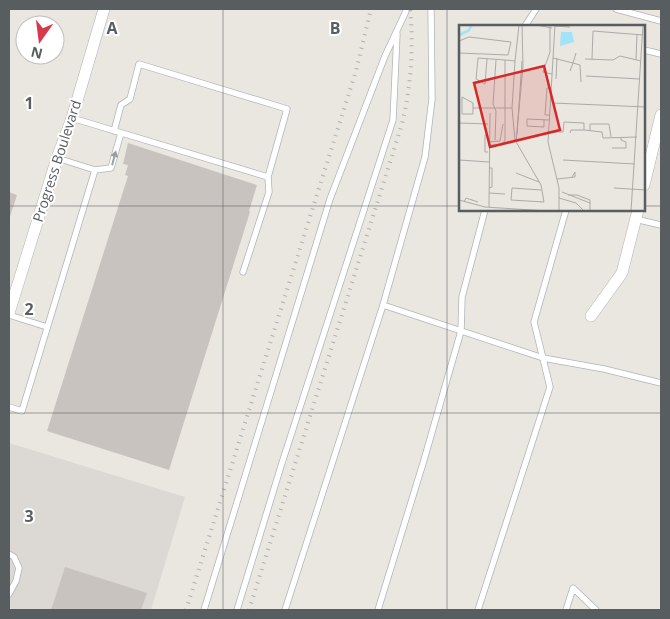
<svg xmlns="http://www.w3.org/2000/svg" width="670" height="619" viewBox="0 0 670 619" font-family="'Open Sans',sans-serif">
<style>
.industrial{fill:#dcd8d4}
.building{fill:#c8c3bf}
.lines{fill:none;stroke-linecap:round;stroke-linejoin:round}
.service-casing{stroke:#b0b4b7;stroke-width:7}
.minor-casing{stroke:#b0b4b7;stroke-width:12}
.service{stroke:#fff;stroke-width:5.5}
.minor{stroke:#fff;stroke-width:11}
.rail{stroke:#aeafb0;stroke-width:4;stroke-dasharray:1 6;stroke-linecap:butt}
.oneway{fill:#9b9ea0}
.grid{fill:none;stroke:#585d60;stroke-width:1;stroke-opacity:0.55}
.labels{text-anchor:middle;stroke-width:4;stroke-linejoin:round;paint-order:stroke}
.street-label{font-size:14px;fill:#585d60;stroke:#fff}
.inset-river{fill:none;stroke:#a3e3f7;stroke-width:2.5}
.inset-road{fill:none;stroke:#acaba9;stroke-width:1}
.view{fill:#d62828;fill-opacity:0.15;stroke:#d62828;stroke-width:2.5}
.inset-edge{fill:none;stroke:#585d60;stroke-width:2.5}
.grid-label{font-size:16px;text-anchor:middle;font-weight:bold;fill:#585d60;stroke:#fff;stroke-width:4;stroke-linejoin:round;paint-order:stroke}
</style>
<rect width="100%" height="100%" fill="#eae6e0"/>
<path class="industrial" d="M9,443L185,497L151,610H9Z"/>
<path class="building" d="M128,143L257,185L249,211L250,212L169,470L47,431L128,176L125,175L128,165L123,164Z
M9,192L17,195L9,220Z
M65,567L147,593L141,610H51Z"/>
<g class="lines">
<g class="service-casing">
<path id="service" d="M431,9L432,99L425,157L383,305L543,358L604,369L661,383
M616,9L661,21
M525,26L536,9
M644,50L661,54
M72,118L268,177L287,109L139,64L130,99L121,105L114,131
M95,170L111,168L121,133
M635,219L661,225
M243,272L269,192L268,177
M9,315L47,327
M9,407L22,411L95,170L57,158
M9,554L14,557L19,568L16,581L9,594
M204,610L330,199L385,56L407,9
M237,610L281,466L393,120L397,34
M285,610L383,305
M378,610L424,460L461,331L462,297L485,210
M478,610L550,387L534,322L566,210
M566,610L573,588L596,610"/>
</g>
<g class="minor-casing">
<path id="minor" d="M644,185L661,115
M9,313L57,158L72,118L104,9
M591,316L622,273L638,210"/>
</g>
<use href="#service" class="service"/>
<use href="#minor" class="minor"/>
<path class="rail" d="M186,610L356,71L371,9
M249,610L402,124C411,86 414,47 410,9"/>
</g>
<defs><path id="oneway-solid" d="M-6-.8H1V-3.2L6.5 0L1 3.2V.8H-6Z" transform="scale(1.25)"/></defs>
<use class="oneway" href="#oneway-solid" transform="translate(114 158) rotate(-75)"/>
<path class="grid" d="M223,9V610M447,9V610M9,206H460M644,206H661M9,413H661"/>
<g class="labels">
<g class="street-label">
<text transform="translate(57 161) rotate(-72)" y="5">Progress Boulevard</text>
</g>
</g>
<g transform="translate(459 25)">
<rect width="186" height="186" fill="#eae6e0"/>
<path d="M102,7H113L115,17L101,21Z" fill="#a3e3f7"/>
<path class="inset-river" d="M0,10L9,6L13,0"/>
<path class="inset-road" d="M77,0L93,3M91,0V27L84,47L93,49M96,0L89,117L100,163V186M96,1L111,2M0,16L10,12L52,17L49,30L0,28M117,28L114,38L121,40L122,57M94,33L114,38L111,46M28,34L26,59L17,54L19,33L46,35V115L43,120H29M126,34L154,35L161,31L182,36M133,34L134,6L184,10M46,35L56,36L53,83M177,35L178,9M56,36L60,0M127,51L181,54M97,54L98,33M94,78L187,82M14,83V78L3,72V89H14V83H53L56,115L82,160L85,177L52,175L53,163L82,165M91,90H86L88,63H92M85,95V102L68,101V94L90,95M0,98L29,99M131,106V99H150L152,112M90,107H104L105,97L125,98V105L143,107L144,113L178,112M111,108L112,105H125M58,109L63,36M29,110H26V127H29M36,115L37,86L34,79L37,35M29,117L41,116L44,99M57,117L64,41L63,0M153,123H167V117L162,115V112M0,135L30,137M104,135L176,139M30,143H33V162L30,163M57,148L80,157M98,154L116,152V147L113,152M155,163L187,165M103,167L131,178V186M30,168L46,169M109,170H118L131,175V178M100,173L117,178L125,186M0,175L26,182L88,186M5,177L7,173L19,177M30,182L31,88M172,186L184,0"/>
<path class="view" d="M85,41L101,105L31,122L15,58Z"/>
<rect width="186" height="186" class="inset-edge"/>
</g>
<g class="grid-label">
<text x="112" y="34">A</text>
<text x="335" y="34">B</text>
<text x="29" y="109">1</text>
<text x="29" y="315">2</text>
<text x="29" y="522">3</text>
</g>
<rect width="670" height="619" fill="none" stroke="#585d60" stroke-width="20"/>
<g transform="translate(40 40) rotate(194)"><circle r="24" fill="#ffffff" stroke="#bcbebf"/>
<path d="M0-4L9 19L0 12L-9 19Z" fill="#d9374a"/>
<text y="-8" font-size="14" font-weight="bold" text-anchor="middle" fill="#585d60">N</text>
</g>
</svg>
